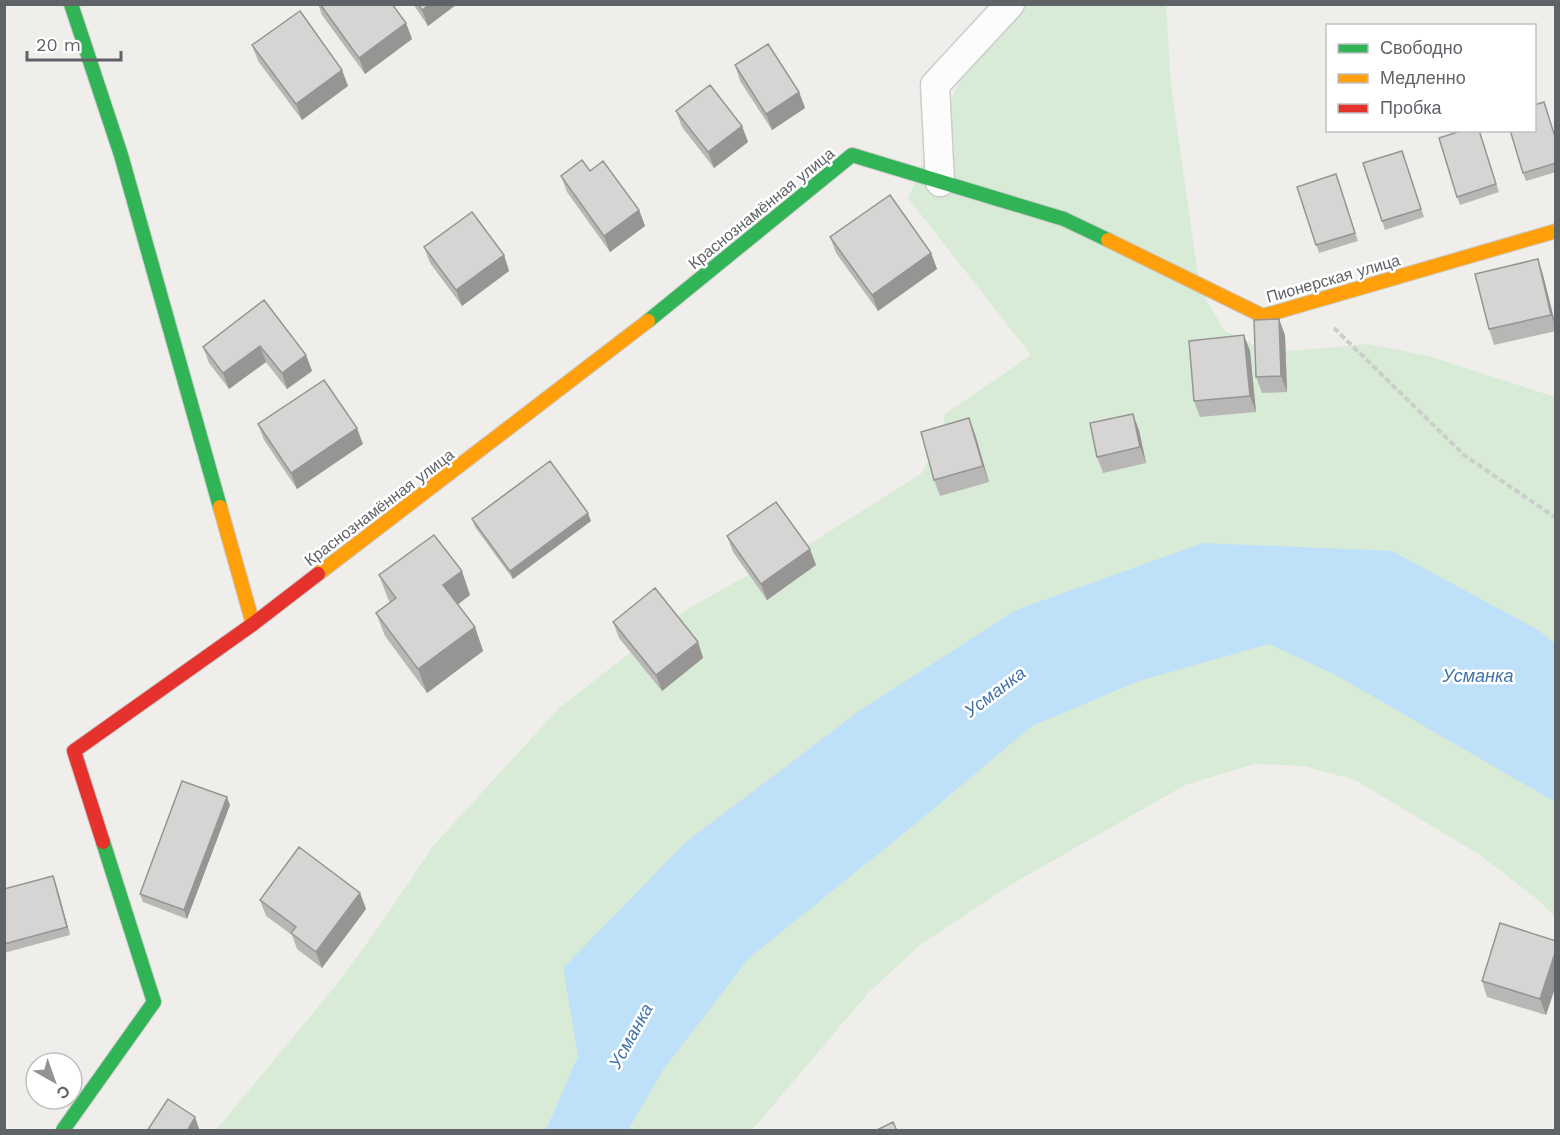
<svg xmlns="http://www.w3.org/2000/svg" width="1560" height="1135" viewBox="0 0 1560 1135" font-family="'Work Sans',sans-serif">
<style>
.green{fill:#d8ebd6}
.water{fill:#bfe0f9}
.lines{fill:none;stroke-linecap:round;stroke-linejoin:round}
.street-casing{stroke:#cbcccc;stroke-width:31}
.fast-casing{stroke:#cacacb;stroke-width:16}
.slow-casing{stroke:#cacacb;stroke-width:16}
.jam-casing{stroke:#cacacb;stroke-width:16}
.path{stroke:#cacfcc;stroke-width:4;stroke-dasharray:6 3;stroke-linecap:butt}
.street{stroke:#fdfcfc;stroke-width:28}
.fast{stroke:#30b455;stroke-width:14}
.slow{stroke:#ff9f0a;stroke-width:14}
.jam{stroke:#e5322d;stroke-width:14}
.wall{fill:#b8b7b5}
.shaded-wall{fill:#969594}
.building{fill:#d6d5d3;stroke:#969594;stroke-width:1.5}
.labels{text-anchor:middle;stroke-width:5;stroke-linejoin:round;paint-order:stroke}
.street-label{font-size:16px;fill:#5f6368;stroke:#fff}
.water-label{font-size:18px;font-style:italic;fill:#4174aa;stroke:#fff}
</style>
<rect width="100%" height="100%" fill="#efeeea"/>
<path class="green" d="M993,5H1166L1171,85L1198,276L1207,302L1225,331L1254,345L1289,351L1369,344L1432,357L1555,397V917L1537,899L1480,855L1355,780L1304,766L1255,764L1185,785L1007,887L920,945L869,992L752,1130H216L337,984L377,929L434,845L559,708L684,611L762,567L811,543L921,474L940,441L945,414L1031,355L908,198Z"/>
<path class="water" d="M1203,543L1392,551L1538,630L1555,644V802L1336,675L1269,644L1139,681L1032,726L913,826L749,958L663,1070L628,1130H546L578,1056L563,968L687,841L862,709L1016,610Z"/>
<g class="lines">
<g class="street-casing">
<path id="street" d="M940,182L935,85L1010,4"/>
</g>
<g class="fast-casing">
<path id="fast" d="M71,4L121,155L220,507
M648,321L852,155L1064,219L1108,240
M63,1130L154,1002L103,842"/>
</g>
<g class="slow-casing">
<path id="slow" d="M1108,240L1263,316L1556,231
M220,507L253,624
M318,574L648,321"/>
</g>
<g class="jam-casing">
<path id="jam" d="M103,842L74,751L253,624L318,574"/>
</g>
<path class="path" d="M1334,328L1464,455L1556,518"/>
<use href="#street" class="street"/>
<use href="#fast" class="fast"/>
<use href="#slow" class="slow"/>
<use href="#jam" class="jam"/>
</g>
<path class="wall" d="M318,4H392L406,23L412,39L365,74L322,15Z
M413,4H457L428,26Z
M252,45L342,70L348,86L302,120L258,61Z
M735,65L799,92L805,108L772,130L740,81Z
M676,111L742,126L748,142L714,168L682,127Z
M1479,130L1499,192L1460,205L1457,197Z
M1556,139V172L1526,181L1523,173Z
M1402,151L1424,217L1385,230L1363,163Z
M590,171L639,210L645,226L610,252L567,192L561,176Z
M1336,174L1358,241L1319,253L1297,187Z
M830,237L931,253L937,269L878,311L836,253Z
M424,247L504,255L509,271L462,306L430,263Z
M1538,259L1543,275L1556,326V331L1494,345L1489,329Z
M264,300L306,355L312,371L287,389L266,362L229,389L209,363L203,347Z
M1285,335L1287,392L1262,393L1256,377Z
M1250,351L1256,412L1200,417L1194,401Z
M969,418L975,434L989,482L940,496L934,480Z
M258,424L363,444L297,489L264,440Z
M1139,430L1146,463L1103,473L1097,457Z
M472,519L591,521L513,579L475,527Z
M727,536L816,565L767,600L733,552Z
M379,575L470,595L458,604L475,627L483,651L427,693L385,636L376,613L390,602L388,599Z
M613,622L698,642L703,658L662,691L619,638Z
M230,805L187,919L143,902L140,894Z
M56,884L70,935L4,953V889Z
M360,893L366,909L322,968L297,949L292,935L266,916L260,900Z
M1556,941V985L1546,1015L1487,997L1482,981Z"/>
<path class="shaded-wall" d="M430,4H457L428,26L422,10Z
M406,23L412,39L365,74L359,58Z
M342,70L348,86L302,120L296,104Z
M799,92L805,108L772,130L766,114Z
M742,126L748,142L714,168L708,152Z
M639,210L645,226L610,252L604,236Z
M931,253L937,269L878,311L872,295Z
M504,255L509,271L462,306L456,290Z
M1538,259L1543,275L1556,327L1551,315Z
M1279,319L1285,335L1287,392L1281,376Z
M1244,335L1250,351L1256,412L1250,396Z
M260,346L266,362L229,389L223,373Z
M306,355L312,371L287,389L282,373Z
M1133,414L1139,430L1146,463L1140,447Z
M969,418L975,434L989,482L983,466Z
M357,428L363,444L297,489L291,473Z
M588,513L591,521L513,579L510,571Z
M810,549L816,565L767,600L761,584Z
M462,571L470,595L452,609L443,585Z
M475,627L483,651L427,693L418,669Z
M698,642L703,658L662,691L656,675Z
M227,797L230,805L187,919L184,910Z
M53,876L56,884L70,935L67,927Z
M360,893L366,909L322,968L316,952Z
M1556,950V985L1546,1015L1540,999Z
M195,1117L200,1131H186Z"/>
<path class="building" d="M320,4H392L406,23L359,58Z
M418,4H430L422,10Z
M300,11L342,70L296,104L252,45Z
M768,44L799,92L766,114L735,65Z
M710,85L742,126L708,152L676,111Z
M1544,102L1556,140V163L1523,173L1510,130H1534V105Z
M1464,130H1479L1496,184L1457,197L1439,138Z
M1402,151L1421,209L1382,221L1363,163Z
M582,160L590,171L603,161L639,210L604,236L561,176Z
M1336,174L1355,233L1316,245L1297,187Z
M890,195L931,253L872,295L830,237Z
M472,212L504,255L456,290L424,247Z
M1538,259L1551,315L1489,329L1475,274Z
M264,300L306,355L282,373L260,346L223,373L203,347Z
M1279,319L1281,376L1256,377L1254,320Z
M1244,335L1250,396L1194,401L1189,341Z
M324,380L357,428L291,473L258,424Z
M1133,414L1140,447L1097,457L1090,423Z
M969,418L983,466L934,480L921,432Z
M550,461L588,513L510,571L472,519Z
M776,502L810,549L761,584L727,536Z
M434,535L462,571L443,585L475,627L418,669L376,613L396,598L379,575Z
M655,588L698,642L656,675L613,622Z
M182,781L227,797L184,910L140,894Z
M299,847L360,893L316,952L291,933L296,927L260,900Z
M53,876L67,927L4,944V889Z
M1500,923L1556,941V950L1540,999L1482,981Z
M168,1099L195,1117L187,1131H147Z
M893,1122L897,1131H875Z"/>
<g class="labels">
<g class="street-label">
<text transform="translate(761 208) rotate(-39)" y="6">Краснознамённая улица</text>
<text transform="translate(1333 278) rotate(-16)" y="6">Пионерская улица</text>
<text transform="translate(379 507) rotate(-37)" y="6">Краснознамённая улица</text>
</g>
<g class="water-label">
<text x="1478" y="682">Усманка</text>
<text transform="translate(995 692) rotate(-37)" y="6">Усманка</text>
<text transform="translate(631 1036) rotate(-61)" y="6">Усманка</text>
</g>
</g>
<rect width="1560" height="1135" fill="none" stroke="#5f6368" stroke-width="12"/>
<rect x="1326" y="24" width="210" height="108" fill="#ffffff" stroke="#bfc1c3" stroke-width="1.5"/>
<rect x="1338" y="44" width="30" height="9" fill="#30b455" stroke="#bfc1c3" stroke-width="1.5"/>
<text x="1380" y="54" font-size="18" fill="#5f6368">Свободно</text>
<rect x="1338" y="74" width="30" height="9" fill="#ff9f0a" stroke="#bfc1c3" stroke-width="1.5"/>
<text x="1380" y="84" font-size="18" fill="#5f6368">Медленно</text>
<rect x="1338" y="104" width="30" height="9" fill="#e5322d" stroke="#bfc1c3" stroke-width="1.5"/>
<text x="1380" y="114" font-size="18" fill="#5f6368">Пробка</text>
<g transform="translate(54 1081) rotate(140)"><circle r="28" fill="#ffffff" stroke="#bfc1c3" stroke-width="1.5"/>
<path d="M0-4.5L10 22L0 15L-10 22Z" fill="#919496"/>
<text y="-9" font-size="16" font-weight="bold" text-anchor="middle" fill="#5f6368">С</text>
</g>
<path d="M27 51v9h94v-9" fill="none" stroke="#5f6368" stroke-width="3"/>
<text x="36" y="51" font-size="18" fill="#5f6368" stroke="#ffffff" stroke-width="4.5" paint-order="stroke">20 m</text>
</svg>
